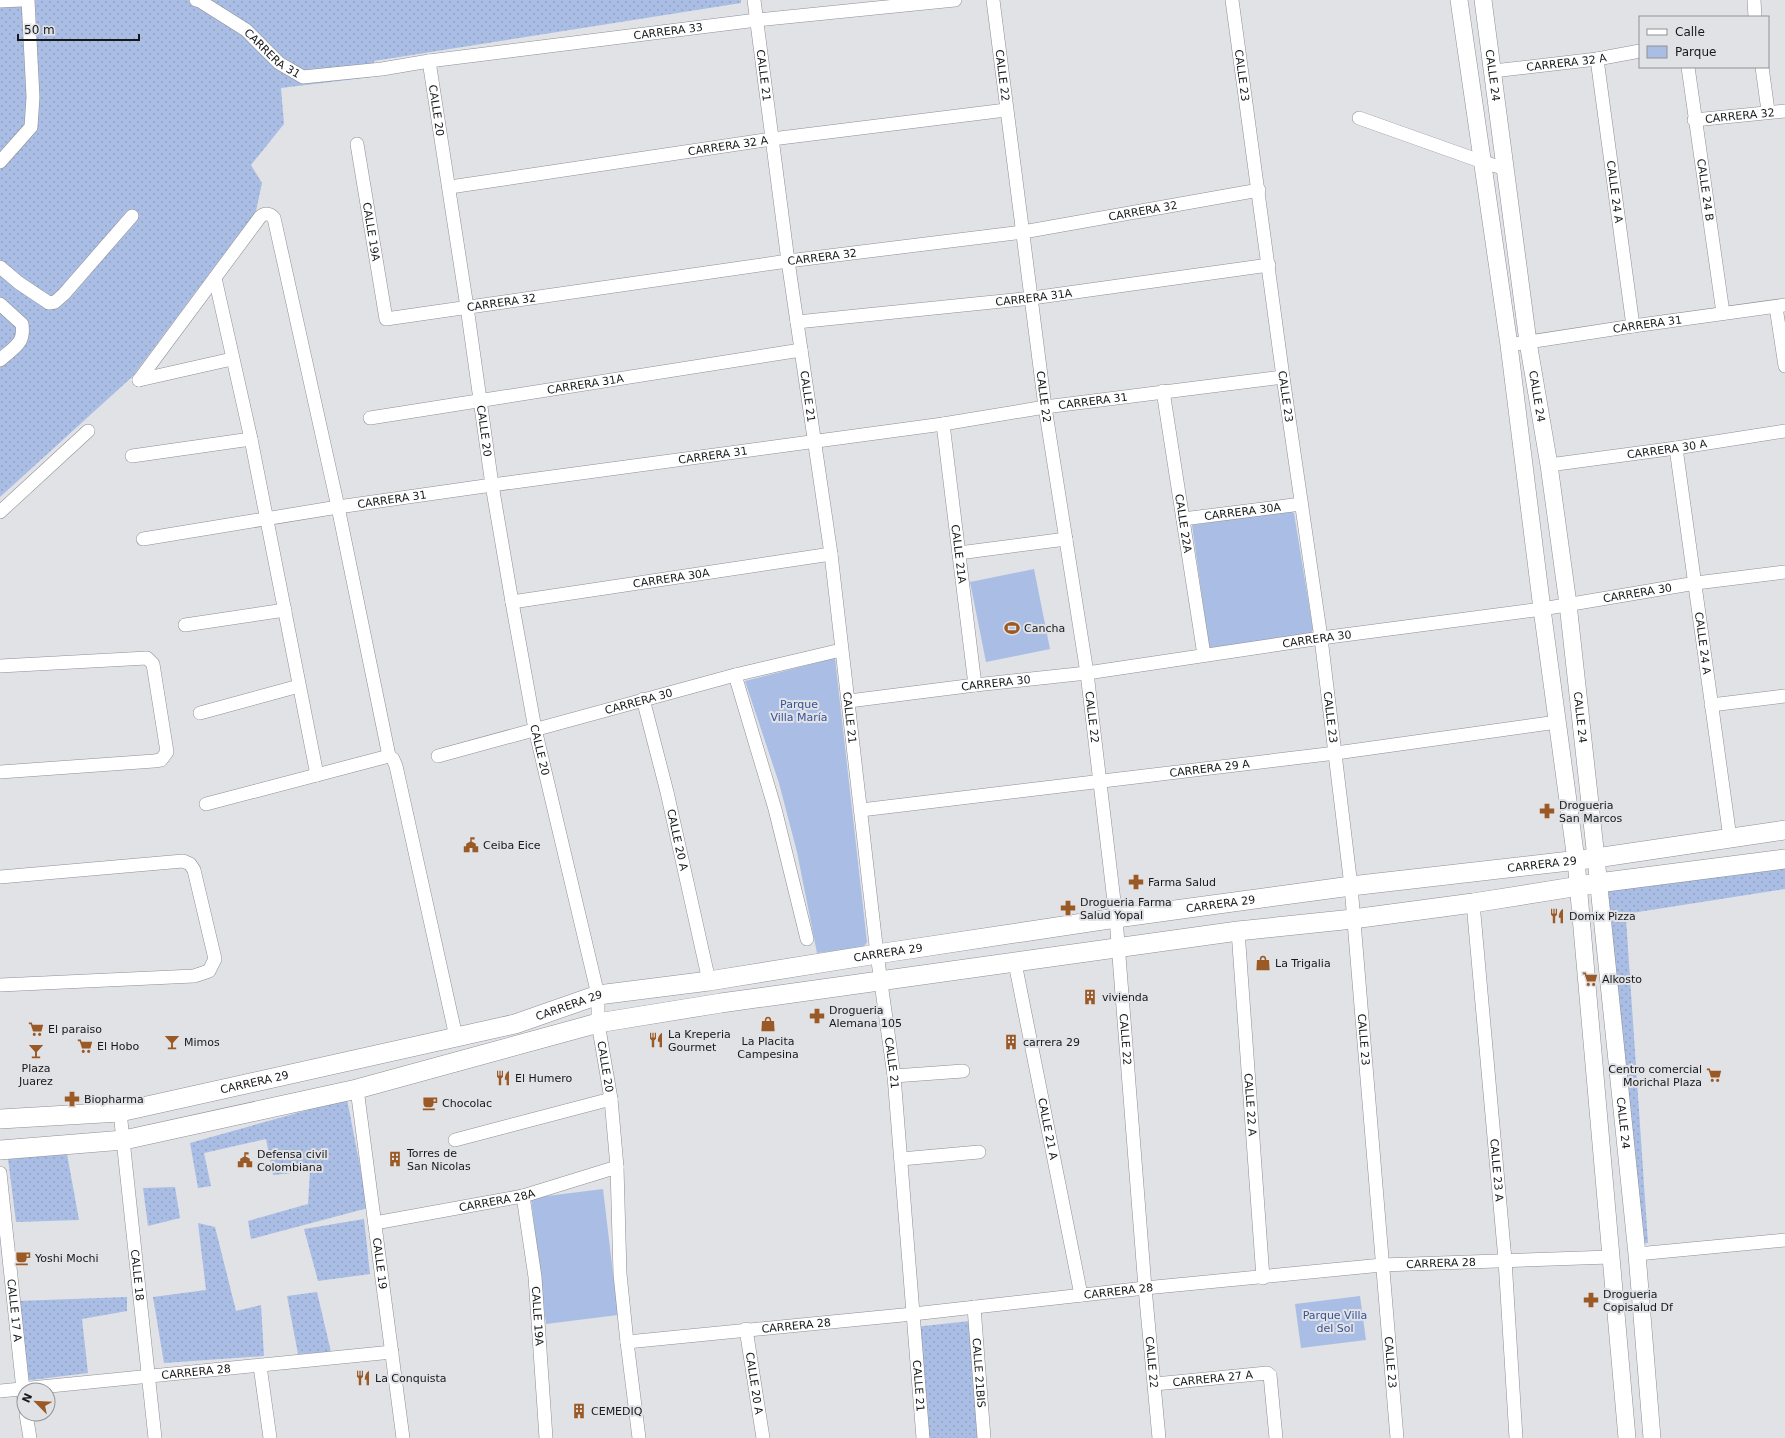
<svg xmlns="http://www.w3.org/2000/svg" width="1785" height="1438" viewBox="0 0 1785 1438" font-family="'DejaVu Sans',sans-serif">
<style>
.grass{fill:url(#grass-dots)}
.green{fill:#aabde5}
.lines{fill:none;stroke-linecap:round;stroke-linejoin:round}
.minor-casing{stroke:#8d8f94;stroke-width:14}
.tertiary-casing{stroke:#8d8f94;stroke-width:18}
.secondary-casing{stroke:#8d8f94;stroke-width:20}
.minor{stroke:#fff;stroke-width:13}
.tertiary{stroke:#fff;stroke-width:17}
.secondary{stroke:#fff;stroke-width:19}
.labels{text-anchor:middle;stroke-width:4;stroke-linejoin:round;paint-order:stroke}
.street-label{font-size:11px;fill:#17181a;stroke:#e0e2e6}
.poi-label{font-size:11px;fill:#17181a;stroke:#e0e2e6;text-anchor:start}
.park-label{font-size:11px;fill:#385396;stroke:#e0e2e6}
</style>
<defs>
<pattern id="grass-dots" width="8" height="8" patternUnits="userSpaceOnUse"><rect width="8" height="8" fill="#aabde5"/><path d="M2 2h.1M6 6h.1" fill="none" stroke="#92a2c4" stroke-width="1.8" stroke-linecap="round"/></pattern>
</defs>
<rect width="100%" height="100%" fill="#e0e2e6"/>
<path class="grass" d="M0,0H741V3L374,61L372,77L281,88L284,124L251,165L262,183L256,211L132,377L0,497Z
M1785,863V889L1606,917V889Z
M1626,919L1648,1243L1634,1245L1609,921Z
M347,1099L368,1208L251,1239L248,1221L308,1204L310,1171L273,1175L266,1139L204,1153L211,1186L198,1188L190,1143Z
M67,1154L79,1220L16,1222L8,1159Z
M175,1187L180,1218L148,1226L143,1188Z
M364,1219L370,1274L318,1281L304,1229Z
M198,1223L215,1227L236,1311L261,1305L264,1356L164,1363L153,1297L206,1290Z
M317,1292L331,1352L298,1354L287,1296Z
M127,1297V1311L82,1319L88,1373L23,1381L17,1301Z
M970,1321L980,1438H929L914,1327Z"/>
<path class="green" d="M1289,511L1294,513L1313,630L1310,634L1209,648L1192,525Z
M1034,569L1050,649L986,662L970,582Z
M835,658L867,942L863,948L817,953L797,852L779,783L745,681Z
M603,1189L618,1315L546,1324L531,1198Z
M1360,1296L1366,1340L1301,1348L1295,1304Z"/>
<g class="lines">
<g class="minor-casing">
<g id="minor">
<path id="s1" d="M196,0L200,1L246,30L279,63L303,77L382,69L429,61L757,20L955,0"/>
<path id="s2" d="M754,0L788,261L831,554L877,954L894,1076L923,1438"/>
<path id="s3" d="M993,0L1045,407L1087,673L1116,918L1145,1288L1159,1438"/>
<path id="s4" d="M1232,0L1283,377L1321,638L1351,886L1397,1438"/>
<path d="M1754,0L1755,17"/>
<path d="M0,1L22,0"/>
<path id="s5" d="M1597,59L1633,326"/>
<path id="s6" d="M429,61L467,307L492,485L512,602L535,729L598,995V1023L611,1099L617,1167L620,1274L627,1342L639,1438"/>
<path id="s7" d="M1688,67L1723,313"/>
<path d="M1762,67L1768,111"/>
<path id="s8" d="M1493,71L1597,59L1640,51"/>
<path d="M1359,118L1483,162L1506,169"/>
<path id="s9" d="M1694,120L1785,111"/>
<path id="s10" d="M357,144L386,319L788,261L1023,232L1259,190"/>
<path d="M0,162L31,127L33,97L28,0"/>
<path id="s11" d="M450,187L772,139L1006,110"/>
<path d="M0,267L19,283L49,303L55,302L64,294L132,216"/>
<path d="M215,278L251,439L317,775"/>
<path d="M0,304L22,324C25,344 14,347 0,360"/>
<path d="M1776,307L1785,366"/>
<path id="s12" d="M797,322L1032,298L1269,265"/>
<path id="s13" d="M1509,345L1633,326L1785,305"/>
<path d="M139,380L260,217C265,213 270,213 274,218L338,507L389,756L393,759L396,766L456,1037"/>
<path d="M139,380L232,359"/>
<path id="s14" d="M1163,391L1204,655"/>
<path id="s15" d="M370,418L801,350"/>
<path id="s16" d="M943,424L975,685"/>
<path id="s17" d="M1676,448C1695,578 1711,708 1730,838"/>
<path d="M132,456L251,439"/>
<path id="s18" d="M1549,465L1676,448L1785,431"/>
<path d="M0,512L88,431"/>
<path id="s19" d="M1183,519L1301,504"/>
<path id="s20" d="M143,539L338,507L492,485L943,424L1045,407L1283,377"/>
<path d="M959,553L1066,539"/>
<path id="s21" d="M512,602L831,554"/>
<path d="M185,625L285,610"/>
<path d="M0,666L147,658L153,664L167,752L161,760L154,761L0,772"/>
<path d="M735,675L775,809L807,939"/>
<path id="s22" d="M643,699L667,792L709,981"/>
<path id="s23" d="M849,701L975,685L1087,673L1321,638L1542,609L1696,583L1785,572"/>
<path d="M1711,705L1785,696"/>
<path d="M200,713L299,686"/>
<path id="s24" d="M438,756L735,675L841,650"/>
<path d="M206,804L389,756"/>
<path id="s25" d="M861,810L1336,753L1557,722"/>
<path d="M0,877L183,861L190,864L194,870L215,959L209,971L194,976L0,985"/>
<path id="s26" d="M1473,903L1505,1260L1516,1438"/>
<path id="s27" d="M1238,931L1263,1278"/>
<path id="s28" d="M1015,963L1081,1295"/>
<path d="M894,1076L963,1071"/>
<path id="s29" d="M357,1089L403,1438"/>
<path id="s30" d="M120,1112L155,1438"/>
<path d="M455,1140L611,1099"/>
<path d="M901,1159L979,1152"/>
<path id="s31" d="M0,1173L24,1399"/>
<path id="s32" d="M523,1196L535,1277L546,1438"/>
<path id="s33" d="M375,1223L523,1196L617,1167"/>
<path d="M1637,1254L1785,1240"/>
<path id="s34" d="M974,1307L984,1438"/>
<path id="s35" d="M746,1329L763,1438"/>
<path id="s36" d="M627,1342L913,1314L1145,1288L1382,1265L1610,1257"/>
<path d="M260,1366L270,1438"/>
<path id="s37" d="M1155,1384L1267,1373L1270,1375L1276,1438"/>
<path id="s38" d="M0,1391L392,1352"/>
<path d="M26,1414L30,1438"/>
</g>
</g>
<g class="tertiary-casing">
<g id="tertiary">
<path d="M1459,0L1509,345L1542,609L1576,860L1627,1438"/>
<path id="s39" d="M1483,0L1528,342L1549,465L1568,604L1596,858L1637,1254L1652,1438"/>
</g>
</g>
<g class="secondary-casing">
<g id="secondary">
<path id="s40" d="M0,1119L120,1112L515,1024L598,995L709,981L877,954L1116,918L1351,886L1596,858L1785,830"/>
<path d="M0,1150L124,1140L357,1089L598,1023L721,1003L1238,931L1353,919L1473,903L1598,883L1785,859"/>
</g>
</g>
<use href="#minor" class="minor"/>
<use href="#tertiary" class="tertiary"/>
<use href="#secondary" class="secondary"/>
</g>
<defs>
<g id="stadium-bare" transform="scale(1.2)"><path d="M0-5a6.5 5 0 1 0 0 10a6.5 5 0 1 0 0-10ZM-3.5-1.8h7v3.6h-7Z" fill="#9a5925" stroke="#e0e2e6" stroke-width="2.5" paint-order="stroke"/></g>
<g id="pharmacy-bare" transform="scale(1.2)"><path d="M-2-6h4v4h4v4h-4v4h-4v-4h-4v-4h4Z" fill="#9a5925" stroke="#e0e2e6" stroke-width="2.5" paint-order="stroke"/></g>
<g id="civic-bare" transform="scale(1.2)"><path d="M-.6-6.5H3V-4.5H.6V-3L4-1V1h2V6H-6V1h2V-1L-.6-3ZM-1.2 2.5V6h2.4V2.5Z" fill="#9a5925" stroke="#e0e2e6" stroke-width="2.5" paint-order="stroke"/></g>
<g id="restaurant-bare" transform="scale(1.2)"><path d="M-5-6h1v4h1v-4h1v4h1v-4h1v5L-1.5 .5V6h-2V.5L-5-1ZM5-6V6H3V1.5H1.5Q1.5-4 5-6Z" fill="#9a5925" stroke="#e0e2e6" stroke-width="2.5" paint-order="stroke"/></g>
<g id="shop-bare" transform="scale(1.2)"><path d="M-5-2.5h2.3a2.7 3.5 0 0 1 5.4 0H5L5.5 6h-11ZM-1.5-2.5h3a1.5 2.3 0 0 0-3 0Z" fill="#9a5925" stroke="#e0e2e6" stroke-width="2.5" paint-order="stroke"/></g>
<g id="supermarket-bare" transform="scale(1.2)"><path d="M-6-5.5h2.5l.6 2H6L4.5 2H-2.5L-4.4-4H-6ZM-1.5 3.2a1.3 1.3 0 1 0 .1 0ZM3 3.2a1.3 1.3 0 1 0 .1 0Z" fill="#9a5925" stroke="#e0e2e6" stroke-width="2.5" paint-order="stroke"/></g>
<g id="building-bare" transform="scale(1.2)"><path d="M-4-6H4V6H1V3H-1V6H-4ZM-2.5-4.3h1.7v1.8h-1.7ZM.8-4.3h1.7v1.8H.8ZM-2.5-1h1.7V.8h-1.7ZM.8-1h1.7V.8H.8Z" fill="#9a5925" stroke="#e0e2e6" stroke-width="2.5" paint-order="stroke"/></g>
<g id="bar-bare" transform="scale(1.2)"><path d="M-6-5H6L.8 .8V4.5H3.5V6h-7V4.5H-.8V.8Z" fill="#9a5925" stroke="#e0e2e6" stroke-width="2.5" paint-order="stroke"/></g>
<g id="cafe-bare" transform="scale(1.2)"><path d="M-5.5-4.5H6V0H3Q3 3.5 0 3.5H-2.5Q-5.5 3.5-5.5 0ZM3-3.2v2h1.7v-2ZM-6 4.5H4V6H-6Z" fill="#9a5925" stroke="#e0e2e6" stroke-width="2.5" paint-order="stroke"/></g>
</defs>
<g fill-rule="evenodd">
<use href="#stadium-bare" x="1012" y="628"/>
<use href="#pharmacy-bare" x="1547" y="811"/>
<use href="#civic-bare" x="471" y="845"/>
<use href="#pharmacy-bare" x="1136" y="882"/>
<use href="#pharmacy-bare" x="1068" y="908"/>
<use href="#restaurant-bare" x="1557" y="916"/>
<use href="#shop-bare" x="1263" y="963"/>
<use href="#supermarket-bare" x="1590" y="979"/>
<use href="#building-bare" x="1090" y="997"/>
<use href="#pharmacy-bare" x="817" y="1016"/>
<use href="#shop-bare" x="768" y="1024"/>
<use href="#supermarket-bare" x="36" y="1029"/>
<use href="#restaurant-bare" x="656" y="1040"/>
<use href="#bar-bare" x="172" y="1042"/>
<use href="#building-bare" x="1011" y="1042"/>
<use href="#supermarket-bare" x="85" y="1046"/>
<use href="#bar-bare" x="36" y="1051"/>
<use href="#supermarket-bare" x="1714" y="1075"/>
<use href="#restaurant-bare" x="503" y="1078"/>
<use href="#pharmacy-bare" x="72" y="1099"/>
<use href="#cafe-bare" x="430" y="1103"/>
<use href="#building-bare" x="395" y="1159"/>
<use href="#civic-bare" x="245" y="1160"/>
<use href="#cafe-bare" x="23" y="1258"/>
<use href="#pharmacy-bare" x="1591" y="1300"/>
<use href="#restaurant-bare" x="363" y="1378"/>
<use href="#building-bare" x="579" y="1411"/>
</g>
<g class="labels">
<g class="street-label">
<text dy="4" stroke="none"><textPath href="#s1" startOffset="501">CARRERA 33</textPath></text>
<text dy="4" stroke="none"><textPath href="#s1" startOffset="94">CARRERA 31</textPath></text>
<text dy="4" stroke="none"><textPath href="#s8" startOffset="74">CARRERA 32 A</textPath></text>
<text dy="4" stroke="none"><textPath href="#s4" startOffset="76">CALLE 23</textPath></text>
<text dy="4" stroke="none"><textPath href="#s39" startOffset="76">CALLE 24</textPath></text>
<text dy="4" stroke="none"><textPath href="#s2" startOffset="76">CALLE 21</textPath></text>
<text dy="4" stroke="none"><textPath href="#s3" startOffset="76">CALLE 22</textPath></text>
<text dy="4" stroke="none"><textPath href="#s6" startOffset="50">CALLE 20</textPath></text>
<text dy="4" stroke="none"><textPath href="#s9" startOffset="46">CARRERA 32</textPath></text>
<text dy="4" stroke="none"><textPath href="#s11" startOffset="281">CARRERA 32 A</textPath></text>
<text dy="4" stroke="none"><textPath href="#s7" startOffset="124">CALLE 24 B</textPath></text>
<text dy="4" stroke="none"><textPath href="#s5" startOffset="134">CALLE 24 A</textPath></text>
<text dy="4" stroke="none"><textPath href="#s10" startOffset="942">CARRERA 32</textPath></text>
<text dy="4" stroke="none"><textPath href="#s10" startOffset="89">CALLE 19A</textPath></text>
<text dy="4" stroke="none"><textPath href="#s10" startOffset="618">CARRERA 32</textPath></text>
<text dy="4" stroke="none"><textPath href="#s12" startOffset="238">CARRERA 31A</textPath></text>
<text dy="4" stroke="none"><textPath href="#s10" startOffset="294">CARRERA 32</textPath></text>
<text dy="4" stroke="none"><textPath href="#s13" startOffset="140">CARRERA 31</textPath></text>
<text dy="4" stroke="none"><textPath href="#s15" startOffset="218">CARRERA 31A</textPath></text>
<text dy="4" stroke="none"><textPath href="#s4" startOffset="400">CALLE 23</textPath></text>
<text dy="4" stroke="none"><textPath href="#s39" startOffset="400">CALLE 24</textPath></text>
<text dy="4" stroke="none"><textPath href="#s2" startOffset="400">CALLE 21</textPath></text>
<text dy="4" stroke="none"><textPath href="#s3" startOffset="400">CALLE 22</textPath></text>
<text dy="4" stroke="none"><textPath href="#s20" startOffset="960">CARRERA 31</textPath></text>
<text dy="4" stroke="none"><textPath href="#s6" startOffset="374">CALLE 20</textPath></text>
<text dy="4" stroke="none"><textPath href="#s18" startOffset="119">CARRERA 30 A</textPath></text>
<text dy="4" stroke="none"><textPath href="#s20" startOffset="576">CARRERA 31</textPath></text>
<text dy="4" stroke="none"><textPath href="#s20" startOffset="252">CARRERA 31</textPath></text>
<text dy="4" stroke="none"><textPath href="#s19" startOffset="60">CARRERA 30A</textPath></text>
<text dy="4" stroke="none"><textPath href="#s14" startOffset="134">CALLE 22A</textPath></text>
<text dy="4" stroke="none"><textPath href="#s16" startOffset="131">CALLE 21A</textPath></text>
<text dy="4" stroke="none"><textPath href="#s21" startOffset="161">CARRERA 30A</textPath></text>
<text dy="4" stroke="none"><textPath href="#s23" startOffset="796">CARRERA 30</textPath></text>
<text dy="4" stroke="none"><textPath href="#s23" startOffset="472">CARRERA 30</textPath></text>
<text dy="4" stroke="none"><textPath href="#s17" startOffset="197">CALLE 24 A</textPath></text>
<text dy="4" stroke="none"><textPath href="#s23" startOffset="148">CARRERA 30</textPath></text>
<text dy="4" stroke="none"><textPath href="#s24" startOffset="208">CARRERA 30</textPath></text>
<text dy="4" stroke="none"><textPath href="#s3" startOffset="724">CALLE 22</textPath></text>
<text dy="4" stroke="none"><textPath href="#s4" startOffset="724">CALLE 23</textPath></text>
<text dy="4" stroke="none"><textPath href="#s39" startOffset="724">CALLE 24</textPath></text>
<text dy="4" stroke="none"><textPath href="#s2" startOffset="724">CALLE 21</textPath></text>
<text dy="4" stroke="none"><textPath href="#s6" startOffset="698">CALLE 20</textPath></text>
<text dy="4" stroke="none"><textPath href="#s25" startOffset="351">CARRERA 29 A</textPath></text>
<text dy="4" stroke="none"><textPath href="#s22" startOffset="145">CALLE 20 A</textPath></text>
<text dy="4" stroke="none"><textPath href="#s40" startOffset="1566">CARRERA 29</textPath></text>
<text dy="4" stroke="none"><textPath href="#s40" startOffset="1242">CARRERA 29</textPath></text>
<text dy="4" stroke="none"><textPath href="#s40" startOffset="906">CARRERA 29</textPath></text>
<text dy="4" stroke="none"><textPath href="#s40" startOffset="582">CARRERA 29</textPath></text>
<text dy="4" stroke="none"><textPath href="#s3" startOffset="1048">CALLE 22</textPath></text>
<text dy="4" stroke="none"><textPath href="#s4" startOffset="1048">CALLE 23</textPath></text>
<text dy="4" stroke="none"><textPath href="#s2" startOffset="1072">CALLE 21</textPath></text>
<text dy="4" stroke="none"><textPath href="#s6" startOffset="1022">CALLE 20</textPath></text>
<text dy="4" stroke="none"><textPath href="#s40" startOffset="258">CARRERA 29</textPath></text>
<text dy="4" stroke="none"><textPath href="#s27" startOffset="174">CALLE 22 A</textPath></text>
<text dy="4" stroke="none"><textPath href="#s39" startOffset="1132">CALLE 24</textPath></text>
<text dy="4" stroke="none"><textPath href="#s28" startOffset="169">CALLE 21 A</textPath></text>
<text dy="4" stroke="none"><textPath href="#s26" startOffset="268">CALLE 23 A</textPath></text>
<text dy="4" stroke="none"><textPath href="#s33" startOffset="124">CARRERA 28A</textPath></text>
<text dy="4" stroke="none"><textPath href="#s29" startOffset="176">CALLE 19</textPath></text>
<text dy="4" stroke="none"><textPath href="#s36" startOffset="818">CARRERA 28</textPath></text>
<text dy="4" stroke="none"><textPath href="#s30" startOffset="164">CALLE 18</textPath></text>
<text dy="4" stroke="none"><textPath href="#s36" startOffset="494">CARRERA 28</textPath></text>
<text dy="4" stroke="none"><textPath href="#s31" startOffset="138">CALLE 17 A</textPath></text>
<text dy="4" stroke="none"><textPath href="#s32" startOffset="121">CALLE 19A</textPath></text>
<text dy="4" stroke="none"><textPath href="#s36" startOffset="170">CARRERA 28</textPath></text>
<text dy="4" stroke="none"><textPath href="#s3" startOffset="1372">CALLE 22</textPath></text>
<text dy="4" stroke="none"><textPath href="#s4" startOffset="1372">CALLE 23</textPath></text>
<text dy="4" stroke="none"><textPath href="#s38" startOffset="197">CARRERA 28</textPath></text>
<text dy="4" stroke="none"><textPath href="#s34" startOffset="66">CALLE 21BIS</textPath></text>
<text dy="4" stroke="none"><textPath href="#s37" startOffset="58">CARRERA 27 A</textPath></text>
<text dy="4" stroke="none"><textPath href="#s35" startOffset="55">CALLE 20 A</textPath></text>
<text dy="4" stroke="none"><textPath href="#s2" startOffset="1396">CALLE 21</textPath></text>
</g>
<g class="poi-label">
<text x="1024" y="632">Cancha</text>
<text x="1559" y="809">Drogueria<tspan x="1559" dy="13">San Marcos</tspan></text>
<text x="483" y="849">Ceiba Eice</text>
<text x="1148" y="886">Farma Salud</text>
<text x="1080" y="906">Drogueria Farma<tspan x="1080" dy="13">Salud Yopal</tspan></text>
<text x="1569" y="920">Domix Pizza</text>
<text x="1275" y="967">La Trigalia</text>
<text x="1602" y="983">Alkosto</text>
<text x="1102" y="1001">vivienda</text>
<text x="829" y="1014">Drogueria<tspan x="829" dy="13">Alemana 105</tspan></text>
<text x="48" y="1033">El paraiso</text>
<text x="668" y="1038">La Kreperia<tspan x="668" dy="13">Gourmet</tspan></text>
<text x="768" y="1045" text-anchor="middle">La Placita<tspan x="768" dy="13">Campesina</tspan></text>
<text x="184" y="1046">Mimos</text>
<text x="1023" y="1046">carrera 29</text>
<text x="97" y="1050">El Hobo</text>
<text x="36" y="1072" text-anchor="middle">Plaza<tspan x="36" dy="13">Juarez</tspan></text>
<text x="1702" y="1073" text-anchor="end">Centro comercial<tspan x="1702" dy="13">Morichal Plaza</tspan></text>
<text x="515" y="1082">El Humero</text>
<text x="84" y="1103">Biopharma</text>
<text x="442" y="1107">Chocolac</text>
<text x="407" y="1157">Torres de<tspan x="407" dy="13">San Nicolas</tspan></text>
<text x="257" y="1158">Defensa civil<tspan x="257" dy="13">Colombiana</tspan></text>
<text x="35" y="1262">Yoshi Mochi</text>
<text x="1603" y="1298">Drogueria<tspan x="1603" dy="13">Copisalud Df</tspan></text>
<text x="375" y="1382">La Conquista</text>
<text x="591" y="1415">CEMEDIQ</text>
</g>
<g class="park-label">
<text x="799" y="708">Parque<tspan x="799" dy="13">Villa María</tspan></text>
<text x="1335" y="1319">Parque Villa<tspan x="1335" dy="13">del Sol</tspan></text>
</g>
</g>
<rect x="1639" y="16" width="130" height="52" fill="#e0e2e6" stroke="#909194"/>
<rect x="1647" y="29" width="20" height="6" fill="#ffffff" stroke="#909194"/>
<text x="1675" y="36" font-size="12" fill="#17181a">Calle</text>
<rect x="1647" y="46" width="20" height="12" fill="#aabde5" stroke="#909194"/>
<text x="1675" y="56" font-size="12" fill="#17181a">Parque</text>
<g transform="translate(36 1402) rotate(294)"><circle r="19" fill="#e0e2e6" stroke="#909194"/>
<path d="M0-3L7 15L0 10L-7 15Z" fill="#9a5925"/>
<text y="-6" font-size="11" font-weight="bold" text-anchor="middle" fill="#17181a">N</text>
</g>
<path d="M18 34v6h121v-6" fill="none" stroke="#17181a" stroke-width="2"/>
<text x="24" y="34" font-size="12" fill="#17181a" stroke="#e0e2e6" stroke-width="3" paint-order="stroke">50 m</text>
</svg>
